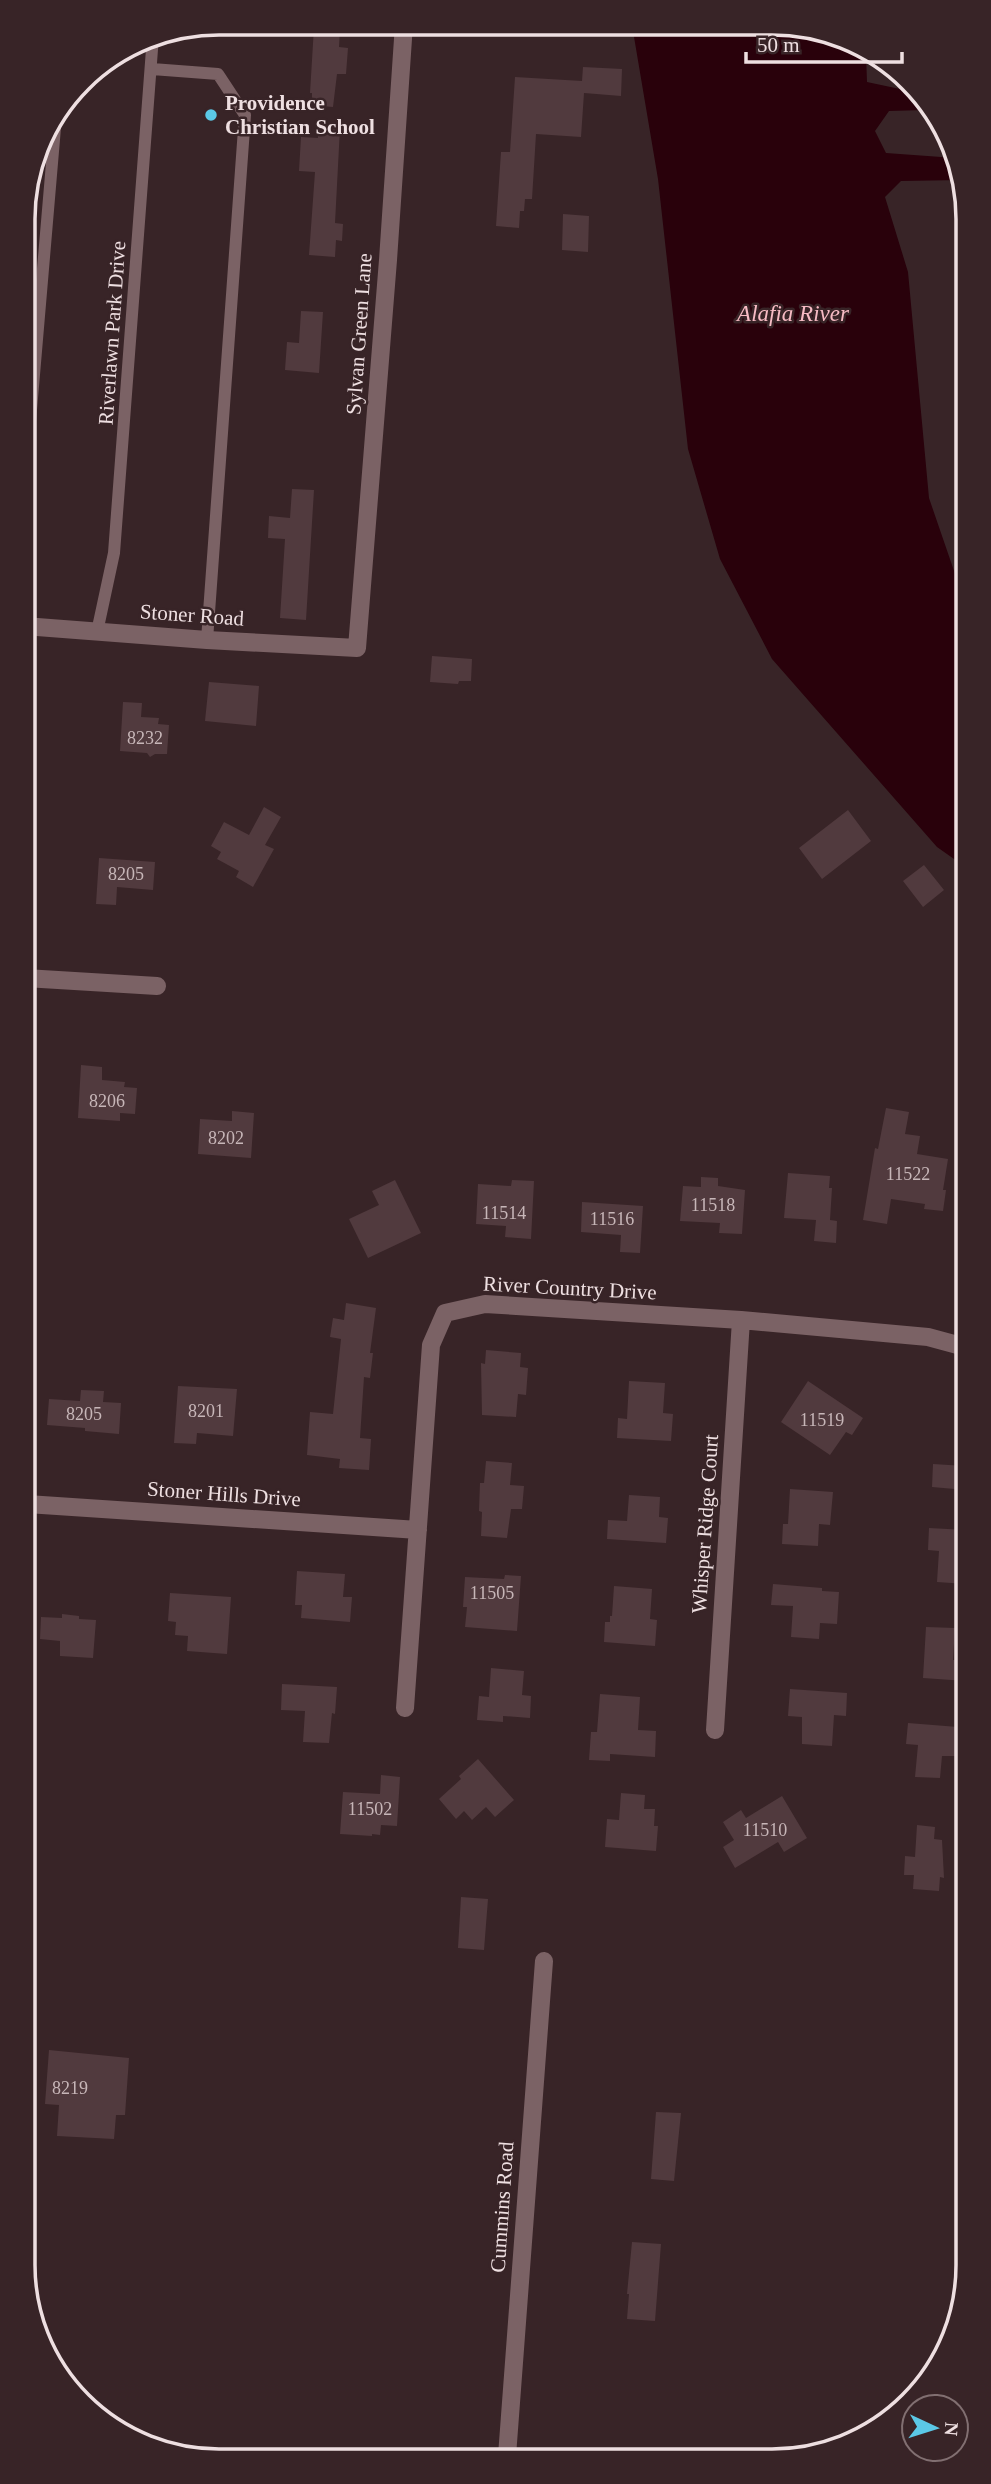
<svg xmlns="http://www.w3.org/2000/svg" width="991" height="2484" viewBox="0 0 991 2484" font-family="Georgia,serif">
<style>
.water{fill:#29010b}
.building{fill:#513a3e}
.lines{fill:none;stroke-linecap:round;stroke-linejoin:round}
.service{stroke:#7b6265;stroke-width:12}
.minor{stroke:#7b6265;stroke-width:18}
.poi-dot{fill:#5bc8e6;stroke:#382427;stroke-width:2.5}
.labels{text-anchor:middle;stroke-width:5;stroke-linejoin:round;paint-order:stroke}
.number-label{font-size:18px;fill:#c7b6b8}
.poi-label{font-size:21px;font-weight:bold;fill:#eedfe1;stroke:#382427;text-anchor:start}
.street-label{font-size:21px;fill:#eedfe1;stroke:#382427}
.water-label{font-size:23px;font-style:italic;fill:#f7bbc4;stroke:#382427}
.rim{fill:none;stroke:#eedfe1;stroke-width:3.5}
</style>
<rect width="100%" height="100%" fill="#382427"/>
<path class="water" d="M632,25L810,26L866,54L867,82L914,92L925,110L889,111L875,131L886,153L955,158L962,169V180L901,181L885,197L908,272L929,498L963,597L964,866L937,847L772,659L720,559L688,449L658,179Z"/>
<path class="building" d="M314,27L340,29L339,47L348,48L346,74H337L333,107L312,105V93H310Z
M583,67L622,69L621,96L584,93L581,137L536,134L532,199H525L524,211H520L519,228L496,226L501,152H510L515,77L582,81Z
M318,127L340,128L335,223L343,224L342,241L336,240L335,257L309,255L315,172L299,171L301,137L318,138Z
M563,214L589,216L588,252L562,250Z
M301,311L323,312L319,373L285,370L287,342L299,343Z
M292,489L314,490L306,620L280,618L285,539L268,538L269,516L290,518Z
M432,656L472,659L471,681H459L458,684L430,682Z
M209,682L259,686L256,726L205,721Z
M123,702L142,703L141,717L159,718L158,724L169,725L167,754H155L150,757L147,753L120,751Z
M264,807L281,817L265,845L274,849L253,887L236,877L239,871L217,859L221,852L211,846L224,822L249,835Z
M848,810L871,841L822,879L799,848Z
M99,858L155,862L153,890L117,887L116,905L96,904Z
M924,865L944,890L923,907L903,881Z
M81,1065L102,1067V1080L125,1082L124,1087L137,1088L135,1114L120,1113V1121L78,1118Z
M886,1108L909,1112L905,1134L920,1136L917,1154L948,1159L943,1190H946L943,1211L924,1209L925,1204L891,1199L887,1224L863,1220L875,1148L878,1149Z
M232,1111L254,1113L251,1158L198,1154L200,1119L232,1121Z
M788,1173L830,1176L829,1188H832L830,1220L837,1221L836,1243L814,1241L816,1220L784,1218Z
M701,1177L718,1178V1186L745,1190L742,1234L719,1233L720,1223L680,1221L683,1186L701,1187Z
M395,1180L421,1233L368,1258L349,1219L379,1205L372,1191Z
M512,1180L534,1181L531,1239L505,1237L506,1226L476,1224L478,1184L511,1186Z
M582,1202L643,1206L640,1253L620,1252L621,1235L581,1232Z
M346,1303L376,1308L370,1353H373L370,1378L364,1377L360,1438L371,1439L369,1470L339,1468L340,1459L307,1455L310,1412L333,1414L341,1339L330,1337L333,1318L344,1320Z
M486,1350L521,1353L520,1367L528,1368L526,1395L518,1394L516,1417L482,1415L481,1363L485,1364Z
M629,1381L665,1383L663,1413L673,1414L671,1441L617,1438L618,1418L627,1419Z
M808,1381L863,1418L852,1435L846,1432L830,1455L781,1422Z
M178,1386L237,1389L233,1436L197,1433L196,1444L174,1443Z
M81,1390L104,1391L103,1402L121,1403L119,1434L85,1431V1428L47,1425L49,1399L80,1401Z
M486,1461L512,1463L510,1485L524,1486L522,1509H511L507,1538L481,1536L482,1512L479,1511L480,1483H484Z
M933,1464L965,1466L966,1490L932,1487Z
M790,1489L833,1492L830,1525L819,1524L818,1546L782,1544L783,1524H788Z
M629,1495L660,1497L659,1517L668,1518L666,1543L607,1539L608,1520L627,1521Z
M929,1528L966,1530V1584L937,1582L939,1551L928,1550Z
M297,1571L345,1574L343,1597H352L350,1622L301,1618L302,1605H295Z
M505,1575L521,1576L517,1631L465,1627L467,1607H463L465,1577L504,1579Z
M773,1584L822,1588V1591L839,1592L837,1624L820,1623L819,1639L791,1637L793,1606L771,1605Z
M614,1586L652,1589L650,1619L657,1620L655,1646L604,1642L605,1622H610V1616H612Z
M170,1593L231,1597L227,1654L187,1651L188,1636L175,1635L176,1622L168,1621Z
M62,1614L79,1616V1619L96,1620L93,1658L60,1656V1641L40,1639L41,1617L62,1618Z
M926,1627L955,1628L953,1660H966V1681L923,1678Z
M491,1668L524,1671L522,1695L531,1696L530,1718L503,1716V1722L477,1720L479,1696L489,1697Z
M282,1684L337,1687L335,1714L332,1713L329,1743L303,1742L305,1711L281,1710Z
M790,1689L847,1693L846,1716L834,1715L832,1746L802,1744V1717L788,1716Z
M600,1694L640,1697L638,1730L656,1731L655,1757L610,1754V1761L589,1760L591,1732H597Z
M908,1723L958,1727L957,1756H942L940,1778L915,1777L918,1745L906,1744Z
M478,1759L514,1800L495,1817L486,1807L472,1820L464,1811L456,1819L439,1799L461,1779L459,1776Z
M381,1775L400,1777L397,1826L381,1825L380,1835L372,1834V1836L340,1834L343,1792L380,1794Z
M621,1793L645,1795L644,1809H655L654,1826H658L656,1851L605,1847L607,1819L619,1820Z
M782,1796L807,1838L784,1852L778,1842L735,1868L723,1847L734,1840L723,1822L741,1810L746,1818Z
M917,1825L935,1827L934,1839L942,1840L944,1878L940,1877L939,1891L913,1889L914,1875H904L905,1856L915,1857Z
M461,1897L488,1899L484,1950L458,1948Z
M49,2050L129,2058L125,2115H116L114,2139L57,2136L59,2105L45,2104Z
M656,2112L681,2113L674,2181L651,2179Z
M632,2242L661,2244L655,2321L627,2319L629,2294H627Z"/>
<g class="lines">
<path class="service" d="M152,69L218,74L245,115L207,640
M24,492L56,116
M97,632L114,553L153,36"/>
<path class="minor" d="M24,626L207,640L357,648L388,260L404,24
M25,978L157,986
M27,1504L418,1530
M405,1708L431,1345L445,1313L485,1304L741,1320L928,1337L965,1347
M715,1730L741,1320
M507,2456L544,1961"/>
</g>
<circle class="poi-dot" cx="211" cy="115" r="7"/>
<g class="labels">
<g class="number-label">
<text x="145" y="744">8232</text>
<text x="126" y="880">8205</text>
<text x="107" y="1107">8206</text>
<text x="226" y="1144">8202</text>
<text x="908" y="1180">11522</text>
<text x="713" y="1211">11518</text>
<text x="504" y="1219">11514</text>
<text x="612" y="1225">11516</text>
<text x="206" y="1417">8201</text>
<text x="84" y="1420">8205</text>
<text x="822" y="1426">11519</text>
<text x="492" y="1599">11505</text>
<text x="370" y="1815">11502</text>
<text x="765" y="1836">11510</text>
<text x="70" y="2094">8219</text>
</g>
<g class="poi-label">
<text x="225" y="110">Providence<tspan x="225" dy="24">Christian School</tspan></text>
</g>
<g class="street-label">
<text transform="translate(112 333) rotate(-86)" y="7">Riverlawn Park Drive</text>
<text transform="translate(359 334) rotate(-86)" y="7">Sylvan Green Lane</text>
<text transform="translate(192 615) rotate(4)" y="7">Stoner Road</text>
<text transform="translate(570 1288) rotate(3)" y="7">River Country Drive</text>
<text transform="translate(224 1494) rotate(4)" y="7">Stoner Hills Drive</text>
<text transform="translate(705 1524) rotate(-86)" y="7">Whisper Ridge Court</text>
<text transform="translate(502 2207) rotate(-86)" y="7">Cummins Road</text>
</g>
<g class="water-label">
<text x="793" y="321">Alafia River</text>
</g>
</g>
<path d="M0 0H991V2484H0ZM219 35H772A184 184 0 0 1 956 219V2265A184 184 0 0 1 772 2449H219A184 184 0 0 1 35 2265V219A184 184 0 0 1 219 35Z" fill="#382427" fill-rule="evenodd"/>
<path class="rim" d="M219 35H772A184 184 0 0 1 956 219V2265A184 184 0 0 1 772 2449H219A184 184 0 0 1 35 2265V219A184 184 0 0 1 219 35Z"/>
<g transform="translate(935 2428) rotate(94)"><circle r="33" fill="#382427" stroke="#816f71" stroke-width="2"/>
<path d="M0-5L12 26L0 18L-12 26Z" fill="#5bc8e6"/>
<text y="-10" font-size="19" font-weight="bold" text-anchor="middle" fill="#eedfe1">N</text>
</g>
<path d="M746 52v10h156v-10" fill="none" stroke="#eedfe1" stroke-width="3.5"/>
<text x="757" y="52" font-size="21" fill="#eedfe1" stroke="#382427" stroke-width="5" paint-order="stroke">50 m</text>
</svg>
